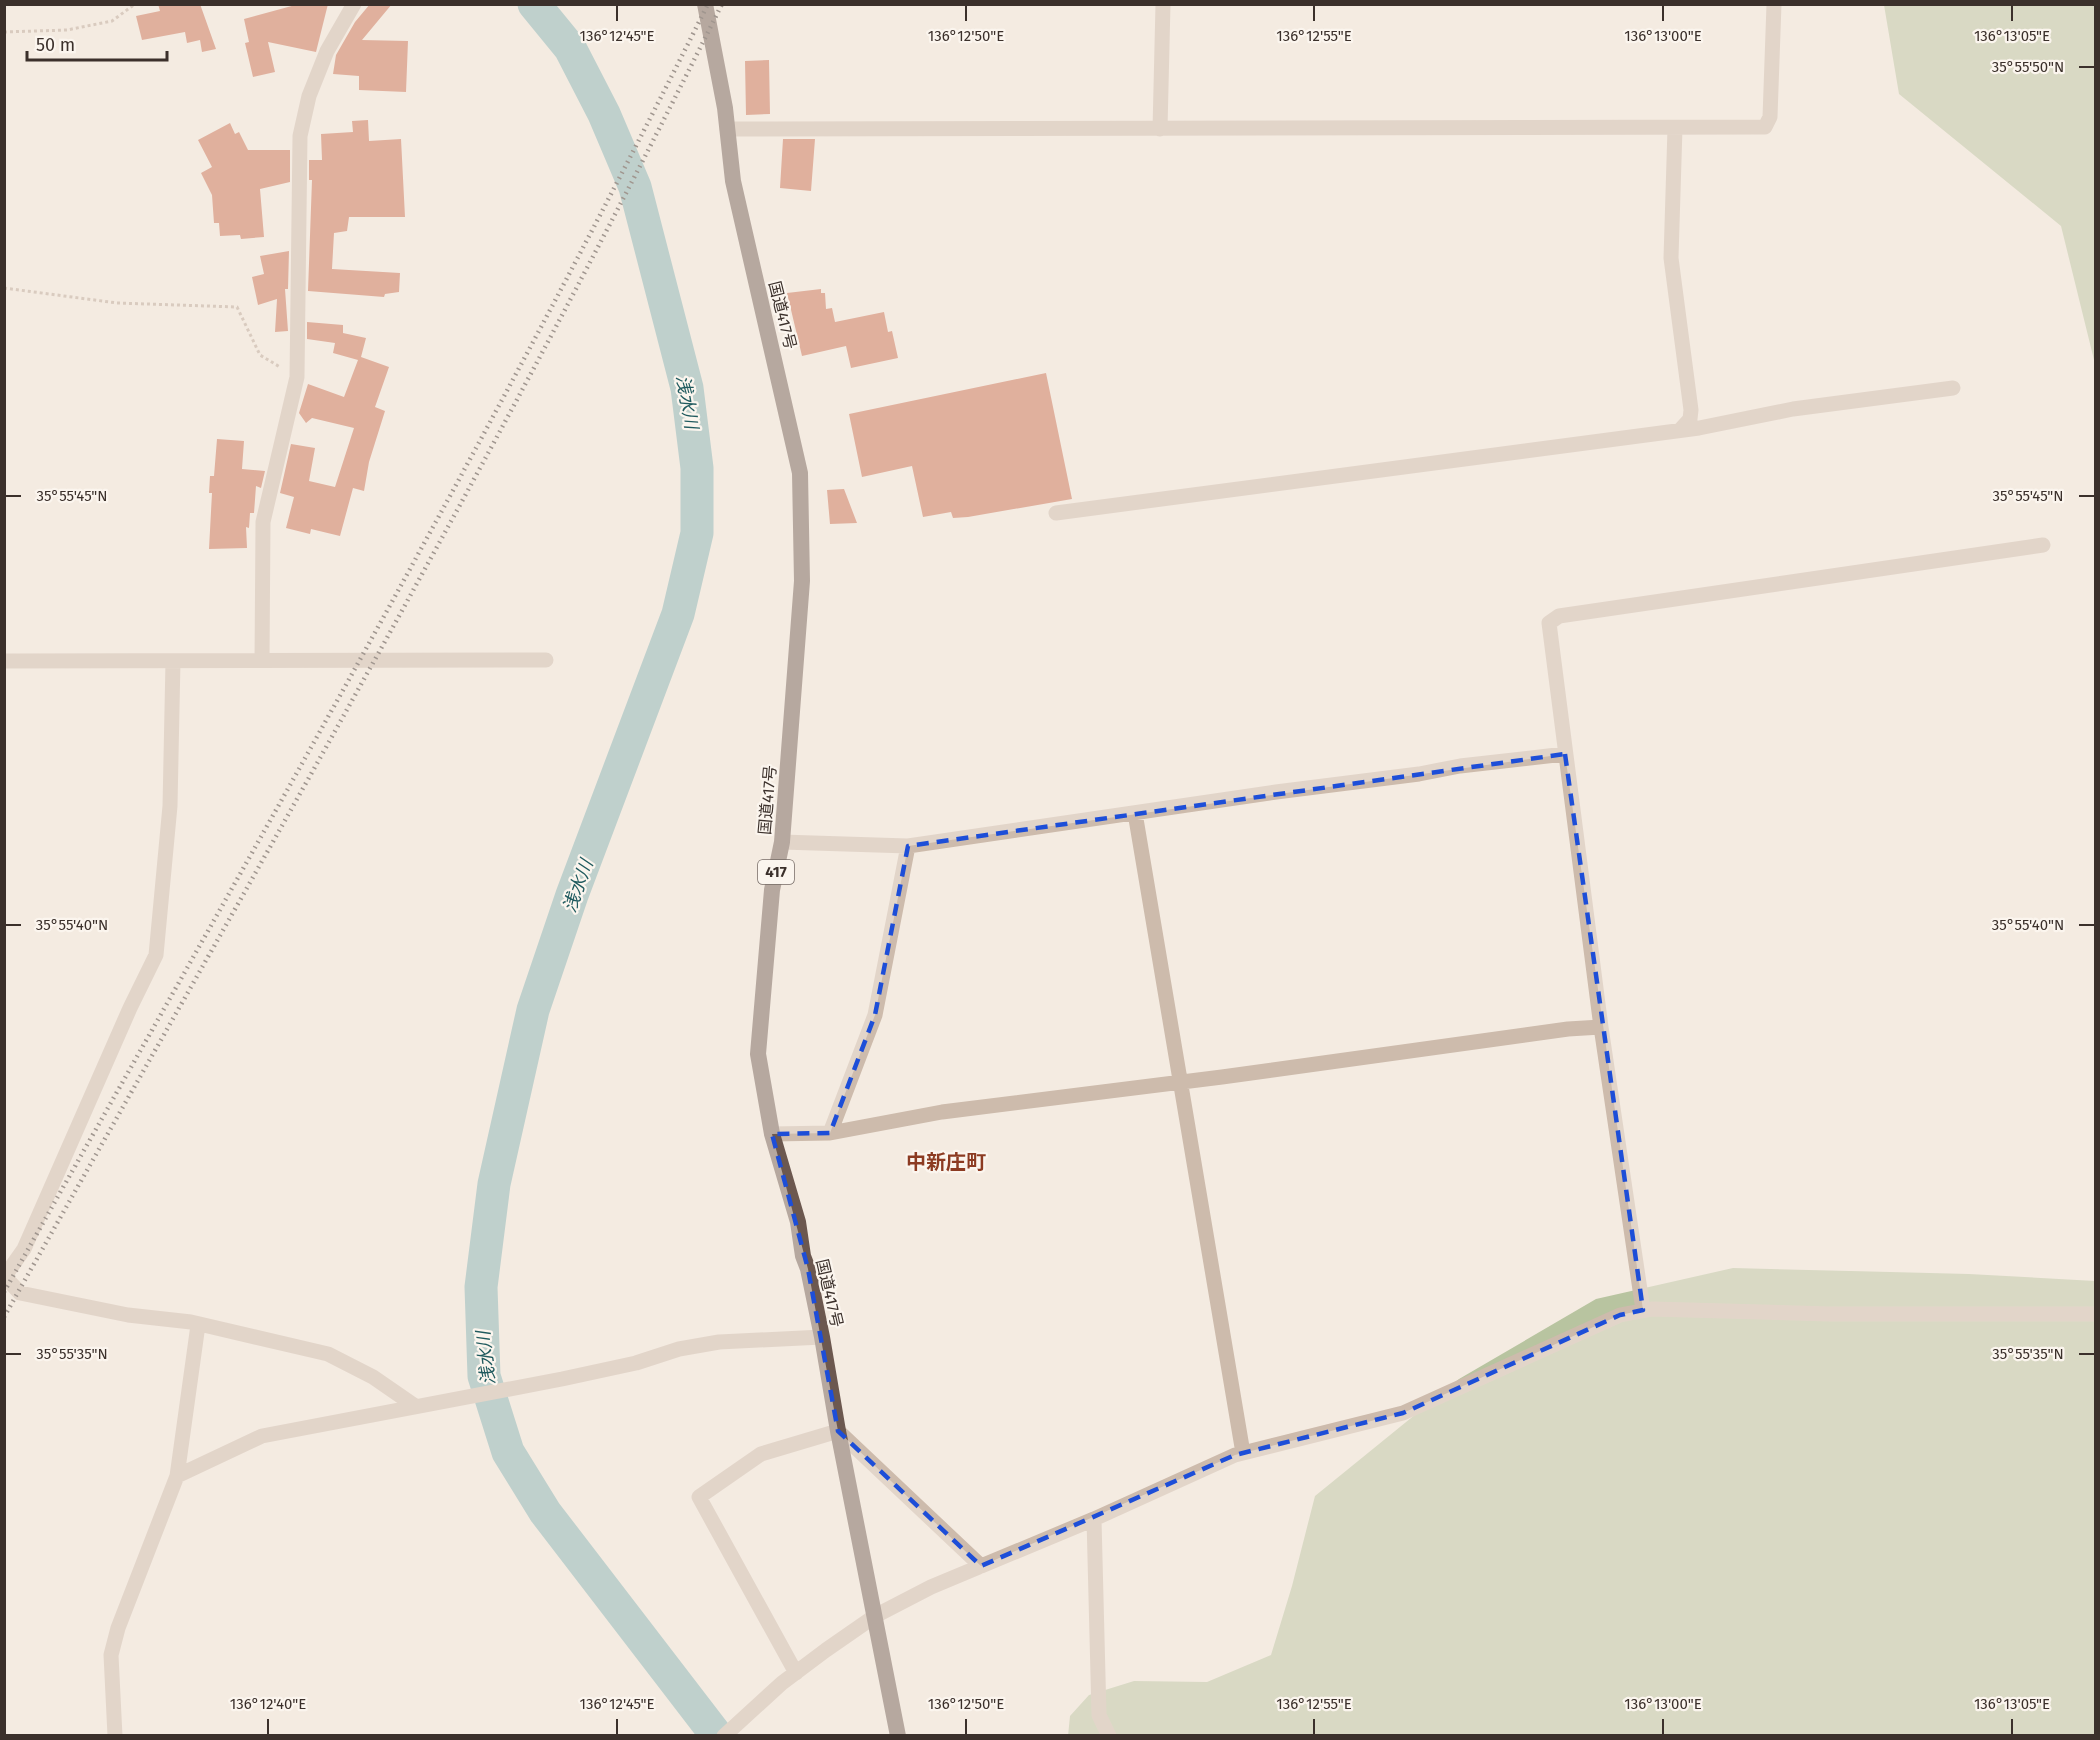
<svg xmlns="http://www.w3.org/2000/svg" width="2100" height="1740" viewBox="0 0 2100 1740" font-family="'Fira Sans','Noto Sans JP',sans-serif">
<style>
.green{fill:#b8c4a0}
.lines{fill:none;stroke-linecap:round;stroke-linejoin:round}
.river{stroke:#7fb0b2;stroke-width:33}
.building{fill:#c8694b}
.path{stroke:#b9a596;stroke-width:3;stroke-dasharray:3 3;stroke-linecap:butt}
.minor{stroke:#cdbbac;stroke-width:15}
.trunk{stroke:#6c584f;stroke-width:16}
.rail{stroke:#3b302b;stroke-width:4.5;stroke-dasharray:1.5 4.5;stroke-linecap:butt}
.marked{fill:none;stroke:#1d4ed8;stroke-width:4.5;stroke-dasharray:12 8;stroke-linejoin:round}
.ticks{fill:none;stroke:#3b302b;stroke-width:2}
.labels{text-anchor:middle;stroke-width:4.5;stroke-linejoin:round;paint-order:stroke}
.shield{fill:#fbf5ee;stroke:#756b66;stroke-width:1.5}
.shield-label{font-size:15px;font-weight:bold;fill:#3b302b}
.street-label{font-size:16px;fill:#3b302b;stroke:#fbf5ee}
.water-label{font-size:18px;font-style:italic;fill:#1f5a5e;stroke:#fbf5ee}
.quarter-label{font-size:20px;font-weight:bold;fill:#8c3b22;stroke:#fbf5ee}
.ticks-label{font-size:15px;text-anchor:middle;fill:#3b302b;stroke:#fbf5ee;stroke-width:4.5;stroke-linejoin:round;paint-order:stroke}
</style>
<rect width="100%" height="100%" fill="#f4ebe1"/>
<path class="green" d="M1884,5H2095V364L2061,226L1899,94Z
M1733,1268L1969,1274L2095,1281V1735L1068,1736L1070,1716L1089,1695L1134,1681L1207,1682L1271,1655L1292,1586L1315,1496L1459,1379L1596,1299Z"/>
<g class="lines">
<path class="river" d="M534,4L570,48L604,114L635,187L687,388L697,468V533L678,614L572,895L533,1010L494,1184L481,1287L484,1376L508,1452L545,1512L717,1736"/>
</g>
<path class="building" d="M158,4H200L216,49L202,52L200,40L187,43L185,32L142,40L136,16L160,11Z
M299,4H328L316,52L268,42L275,72L253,77L245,43L249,42L244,19Z
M370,4H392L362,40L408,41L406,92L359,90V76L333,74L336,55L355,22Z
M769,60L770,114L746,115L745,61Z
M368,120L369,141L401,139L405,217H349L347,231L334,233L332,269L400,273L399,292L385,294L384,297L308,291L312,180H309V160H322L321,134L353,132L352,121Z
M230,123L235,134L239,132L248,150H290V182L260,189L264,237L241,239L240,235L220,236L219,223H214L212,195L201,173L212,167L198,140Z
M783,139H815L811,191L780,188Z
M289,251L288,289H285L288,331L275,332L277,299L258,305L252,277L264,274L260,256Z
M821,289V293H825L826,309L832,308L835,322L884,312L888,332L892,331L898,358L851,368L846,346L802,356L787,293Z
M307,322L343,325V333L366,338L361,357L389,367L375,407L385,411L369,462L364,491L353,488L340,536L311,529L310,534L286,528L294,497L280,493L291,444L315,448L309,481L335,487L354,428L312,418L306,423L299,413L308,384L344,397L358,360L333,353L335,343L307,339Z
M1046,373L1072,499L968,517L953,518L951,512L923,517L912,466L862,477L849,414Z
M217,439L244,441L242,469L265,471L261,488L256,486L254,513H250L249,528L246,527L247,548L209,549L212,493H209L210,476H214Z
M844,489L857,523L830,524L827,490Z"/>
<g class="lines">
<path class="path" d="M4,32L67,30L112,21L135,4
M4,288L117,303L237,307L260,355L280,367"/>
<path class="minor" d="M1675,128L1671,258L1691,410L1690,419L1680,430
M727,129L1765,127L1770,117L1774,4
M1160,129L1163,4
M1056,513L1699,428L1793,409L1953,388
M262,660L263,522L297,377L300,136L309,96L327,51L354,4
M4,661L546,660
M1135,813L1243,1453
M782,842L908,846L1276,792L1419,774L1460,766L1565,754
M830,1133L875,1015L908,846
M772,1134L830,1133L942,1112L1222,1077L1568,1029L1601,1027
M4,1276L20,1293L128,1315L191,1322L328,1354L373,1377L415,1406
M5,1276L24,1249L130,1008L156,955L170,806L173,661
M1643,1310L1601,1027L1549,623L1559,616L2043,545
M177,1476L262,1436L562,1379L636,1363L679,1349L719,1342L822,1337
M1094,1519L1099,1715L1109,1736
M796,1673L699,1497L761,1454L838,1431L981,1566
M115,1736L111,1655L118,1628L177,1476L198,1325
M724,1736L782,1683L826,1650L875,1616L931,1587L1094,1519L1235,1455L1403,1413L1620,1315L1652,1309L1829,1314H2096"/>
<path class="trunk" d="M705,4L725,108L733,181L800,473L802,581L782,842L772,890L758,1054L772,1134L798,1222L803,1256L808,1269L822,1337L838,1431L898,1736"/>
<path class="rail" d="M4,1292C244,866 489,442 708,4
M4,1317C249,883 500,451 722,4"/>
</g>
<path d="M0 0H2100V1740H0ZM1565,754L1643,1310L1620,1315L1403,1413L1235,1455L981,1566L838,1431L808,1269L772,1134L830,1133L875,1015L908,846Z" fill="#f4ebe1" fill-opacity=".55" fill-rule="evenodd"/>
<path class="marked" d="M1565,754L1643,1310L1620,1315L1403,1413L1235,1455L981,1566L838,1431L808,1269L772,1134L830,1133L875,1015L908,846Z"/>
<path class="ticks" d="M617,6V21M966,6V21M1314,6V21M1663,6V21M2012,6V21M2079,67H2094M6,496H21M2079,496H2094M6,925H21M2079,925H2094M6,1354H21M2079,1354H2094M268,1719V1734M617,1719V1734M966,1719V1734M1314,1719V1734M1663,1719V1734M2012,1719V1734"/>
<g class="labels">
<rect class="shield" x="758" y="860" width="36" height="24" rx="4.5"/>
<g class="shield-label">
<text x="776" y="877">417</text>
</g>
<g class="street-label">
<text transform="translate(783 315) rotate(76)" y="6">国道417号</text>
<text transform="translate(767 800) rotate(-85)" y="6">国道417号</text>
<text transform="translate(830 1293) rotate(77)" y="6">国道417号</text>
</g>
<g class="water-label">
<text transform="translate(687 402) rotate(80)" y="6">浅水川</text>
<text transform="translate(578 886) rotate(-70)" y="6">浅水川</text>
<text transform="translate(486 1358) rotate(-96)" y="6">浅水川</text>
</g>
<g class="quarter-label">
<text x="946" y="1169">中新庄町</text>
</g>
</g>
<g class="ticks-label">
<text x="617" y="41">136°12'45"E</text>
<text x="966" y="41">136°12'50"E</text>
<text x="1314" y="41">136°12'55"E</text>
<text x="1663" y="41">136°13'00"E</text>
<text x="2012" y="41">136°13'05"E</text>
<text x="2028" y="72">35°55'50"N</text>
<text x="72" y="501">35°55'45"N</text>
<text x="2028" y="501">35°55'45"N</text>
<text x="72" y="930">35°55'40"N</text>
<text x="2028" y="930">35°55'40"N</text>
<text x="72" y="1359">35°55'35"N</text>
<text x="2028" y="1359">35°55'35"N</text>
<text x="268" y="1709">136°12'40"E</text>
<text x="617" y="1709">136°12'45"E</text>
<text x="966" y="1709">136°12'50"E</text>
<text x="1314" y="1709">136°12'55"E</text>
<text x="1663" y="1709">136°13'00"E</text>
<text x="2012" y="1709">136°13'05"E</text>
</g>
<rect width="2100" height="1740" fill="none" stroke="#3b302b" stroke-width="12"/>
<path d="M27 51v9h140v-9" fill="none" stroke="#3b302b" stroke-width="3"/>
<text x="36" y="51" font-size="18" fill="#3b302b" stroke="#fbf5ee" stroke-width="4.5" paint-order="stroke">50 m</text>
</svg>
